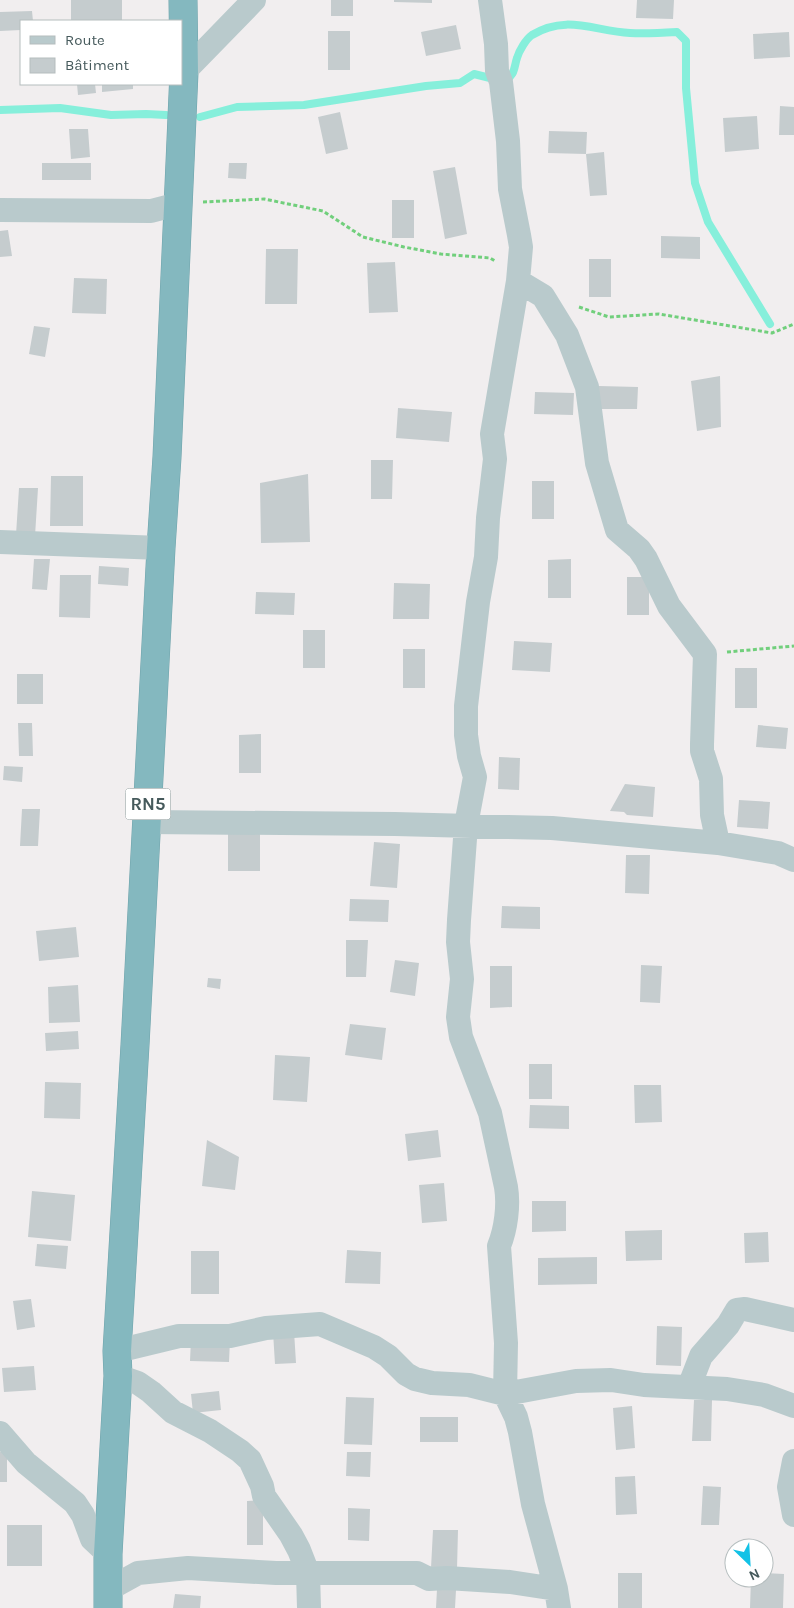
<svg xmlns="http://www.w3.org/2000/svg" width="794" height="1608" viewBox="0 0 794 1608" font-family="Karla,sans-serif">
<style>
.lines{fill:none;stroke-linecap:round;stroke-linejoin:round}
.stream{stroke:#86efdb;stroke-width:8}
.building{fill:#c5ccce}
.highway-casing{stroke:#6fa3ab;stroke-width:29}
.path{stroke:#71cf7c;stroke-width:3;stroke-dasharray:4 2.5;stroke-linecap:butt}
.street{stroke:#b9cacc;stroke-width:24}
.highway{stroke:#84b8bf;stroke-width:28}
.labels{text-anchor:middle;stroke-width:4;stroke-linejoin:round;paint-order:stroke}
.shield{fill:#fff;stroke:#7e8c8d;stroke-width:1}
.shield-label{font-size:18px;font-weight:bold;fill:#465a5c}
</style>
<rect width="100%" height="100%" fill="#f1eeef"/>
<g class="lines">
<path class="stream" d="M505,80C515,76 514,67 517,58C519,51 526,39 532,35C566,14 594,31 630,33C645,34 661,33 677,32L686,41V88L695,183L708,222L770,324
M0,110L60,108L111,115L146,114L166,115
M200,117L237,107L304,105L426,86L460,83L474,74L494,79"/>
</g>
<path class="building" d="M71,0H122V21H71Z
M331,0H353V16H331Z
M394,0H432V3L394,2Z
M637,0H674L673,19L636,18Z
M32,11L33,21H21V30L0,31V12Z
M456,25L461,49L426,56L421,32Z
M328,31H350V70H328Z
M789,32L790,57L754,59L753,34Z
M77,84H95L96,93L78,95Z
M102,84H133V89L102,92Z
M780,106L794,107V135H779Z
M340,112L348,149L326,154L318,117Z
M757,116L759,149L725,152L723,118Z
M69,129H88L90,157L71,159Z
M549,131L587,132L586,154L548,153Z
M604,152L607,195L590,196L586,154Z
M42,163H91V180H42Z
M229,163H247L246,179L228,178Z
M455,167L467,234L445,239L433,171Z
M392,200H414V238H392Z
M8,230L12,256L0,257V231Z
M661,236L700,237V259L661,258Z
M266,249H298L297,304H265Z
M589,259H611V297H589Z
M395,262L398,312L369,313L367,263Z
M74,278L107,279L106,314L72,313Z
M34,326L50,328L45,357L29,354Z
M720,376L721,427L697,431L691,381Z
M599,386L638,387L637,409H598Z
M535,392L574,393L573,415L534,414Z
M398,408L452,412L449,442L396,438Z
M371,460H393L392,499H371Z
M308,474L310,542L261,543L260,483Z
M51,476H83V526H50Z
M532,481H554V519H532Z
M19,488H38L35,536L16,535Z
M34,559H50L47,590L32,589Z
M571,559V598H548V560Z
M99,566L129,568L128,586L98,584Z
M60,575H91L90,618L59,617Z
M627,577H649V615H627Z
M394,583L430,584L429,619H393Z
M256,592L295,593L294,615L255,614Z
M303,630H325V668H303Z
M514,641L552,643L550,672L512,670Z
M403,649H425V688H403Z
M735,668H757V708H735Z
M17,674H43V704H17Z
M18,723H32L33,756H19Z
M758,725L788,728L786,749L756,747Z
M261,734V773H239V735Z
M499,757L520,758L519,790L498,789Z
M4,766L23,767L22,782L3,780Z
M625,784L655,787L653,817L627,815L624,812L610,811Z
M739,800L770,802L768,829L737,827Z
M22,809H40L38,846H20Z
M228,832H260V871H228Z
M374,842L400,844L397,888L370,886Z
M626,855H650L649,894L625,893Z
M350,899L389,900L388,922L349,921Z
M502,906L540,907V929L501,928Z
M76,927L79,957L39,961L36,931Z
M346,940H368L366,977H346Z
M395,960L419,963L415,996L390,992Z
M641,965L662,966L660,1003L640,1002Z
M490,966H512V1007L490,1008Z
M208,978L221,979L220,989L207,987Z
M78,985L80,1022L49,1023L48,987Z
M350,1024L386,1028L382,1060L345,1055Z
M78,1031L79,1049L46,1051L45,1033Z
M275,1055L310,1057L307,1102L273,1100Z
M529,1064H552V1099H529Z
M45,1082L81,1083L80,1119L44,1118Z
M634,1085H661L662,1122L635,1123Z
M530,1105L569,1106V1129L529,1128Z
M438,1130L441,1157L408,1161L405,1134Z
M207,1140L239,1157L235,1190L202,1186Z
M444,1183L447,1221L422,1223L419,1185Z
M32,1191L75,1195L71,1241L28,1237Z
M532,1201H566V1231L532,1232Z
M662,1230V1260L626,1261L625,1231Z
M768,1232L769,1262L745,1263L744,1233Z
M37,1244L68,1246L66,1269L35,1266Z
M347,1250L381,1252L380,1284L345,1283Z
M191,1251H219V1294H191Z
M597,1257V1284L538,1285V1258Z
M31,1299L35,1327L17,1330L13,1301Z
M657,1326L682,1327L681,1366L656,1365Z
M294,1331L296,1363L275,1364L273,1332Z
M191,1339L230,1340L229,1362L190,1361Z
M34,1366L36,1390L4,1392L2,1368Z
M219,1391L221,1410L193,1413L191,1394Z
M346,1397L374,1398L372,1445L344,1444Z
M694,1400H712L711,1441H692Z
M632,1406L635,1448L616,1450L613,1408Z
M420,1417H458V1442H420Z
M0,1452H7V1482H0Z
M347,1452H371L370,1477L346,1476Z
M635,1476L637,1514L616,1515L615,1477Z
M703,1486L721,1487L719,1525H701Z
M263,1500V1545H247V1501Z
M348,1508L370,1509L369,1541L348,1540Z
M7,1525H42V1566H7Z
M433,1530H458L457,1569L431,1568Z
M618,1573H642V1608H618Z
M764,1573L784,1574L783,1608H750L751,1578H764Z
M437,1589L456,1590L455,1608H436Z
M175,1594L201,1596L200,1608H173Z"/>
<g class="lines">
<g class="highway-casing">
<path id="highway" d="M108,1608V1554L118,1376L117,1351L135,1045L161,548L167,457L184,72L183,0"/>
</g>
<path class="path" d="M203,202L264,199L323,211L363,237L404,247L441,254L490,258L495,261
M579,307L609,317L659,314L772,333L794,324
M727,652L794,646"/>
<path class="street" d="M490,0L496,44L497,71L501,82L508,141L510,189L519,235L521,247L518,281L543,296L567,335L587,387L597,463L617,530L639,549L646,559L669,606L705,654L702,744V751L711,779L712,815L718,843
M184,72L254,0
M0,210L151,211L178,204
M518,281L492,434L495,459L488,518L486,557L478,602L466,706V735L469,756L475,777L466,825L459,920L458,942L462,979L458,1017L461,1037L490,1113L506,1187C509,1205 506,1229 499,1246L506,1343L505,1394L516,1417L520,1432L533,1504L556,1589L559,1608
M0,542L161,548
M147,822L395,824L552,828L718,843L778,853L794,860
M117,1351L179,1336H230L266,1328L320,1324L374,1347L388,1356L406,1374L415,1379L432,1383L469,1385L505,1394L576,1381L611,1380L644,1385L727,1389L764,1395L794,1406
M118,1376L138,1383L151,1392L173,1412L210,1431L240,1451L250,1460L262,1486L264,1496L291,1535L299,1550L308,1573L309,1608
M689,1387L701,1356L728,1325L737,1310L745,1309L794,1320
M0,1433L26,1463L75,1503L83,1515L92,1539L108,1554
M794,1461L789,1487L794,1515
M109,1589L138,1573L188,1568L276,1573H417L429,1579L447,1578L510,1582L556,1589"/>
<use href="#highway" class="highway"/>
</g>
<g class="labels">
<rect class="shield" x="125.5" y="788.5" width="45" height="31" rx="4"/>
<g class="shield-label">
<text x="148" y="810">RN5</text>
</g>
</g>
<rect x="20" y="20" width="162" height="65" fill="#ffffff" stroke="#b5bdbe"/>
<rect x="30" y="36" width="25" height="8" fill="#b9cacc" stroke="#b5bdbe"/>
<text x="65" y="45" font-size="15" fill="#465a5c">Route</text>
<rect x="30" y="58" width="25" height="15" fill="#c5ccce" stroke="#b5bdbe"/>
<text x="65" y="70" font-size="15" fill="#465a5c">Bâtiment</text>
<g transform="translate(749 1563) rotate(155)"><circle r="24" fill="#ffffff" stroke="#b5bdbe"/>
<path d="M0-4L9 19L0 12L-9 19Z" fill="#13c2e6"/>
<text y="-8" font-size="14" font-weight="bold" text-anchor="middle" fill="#465a5c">N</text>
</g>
</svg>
